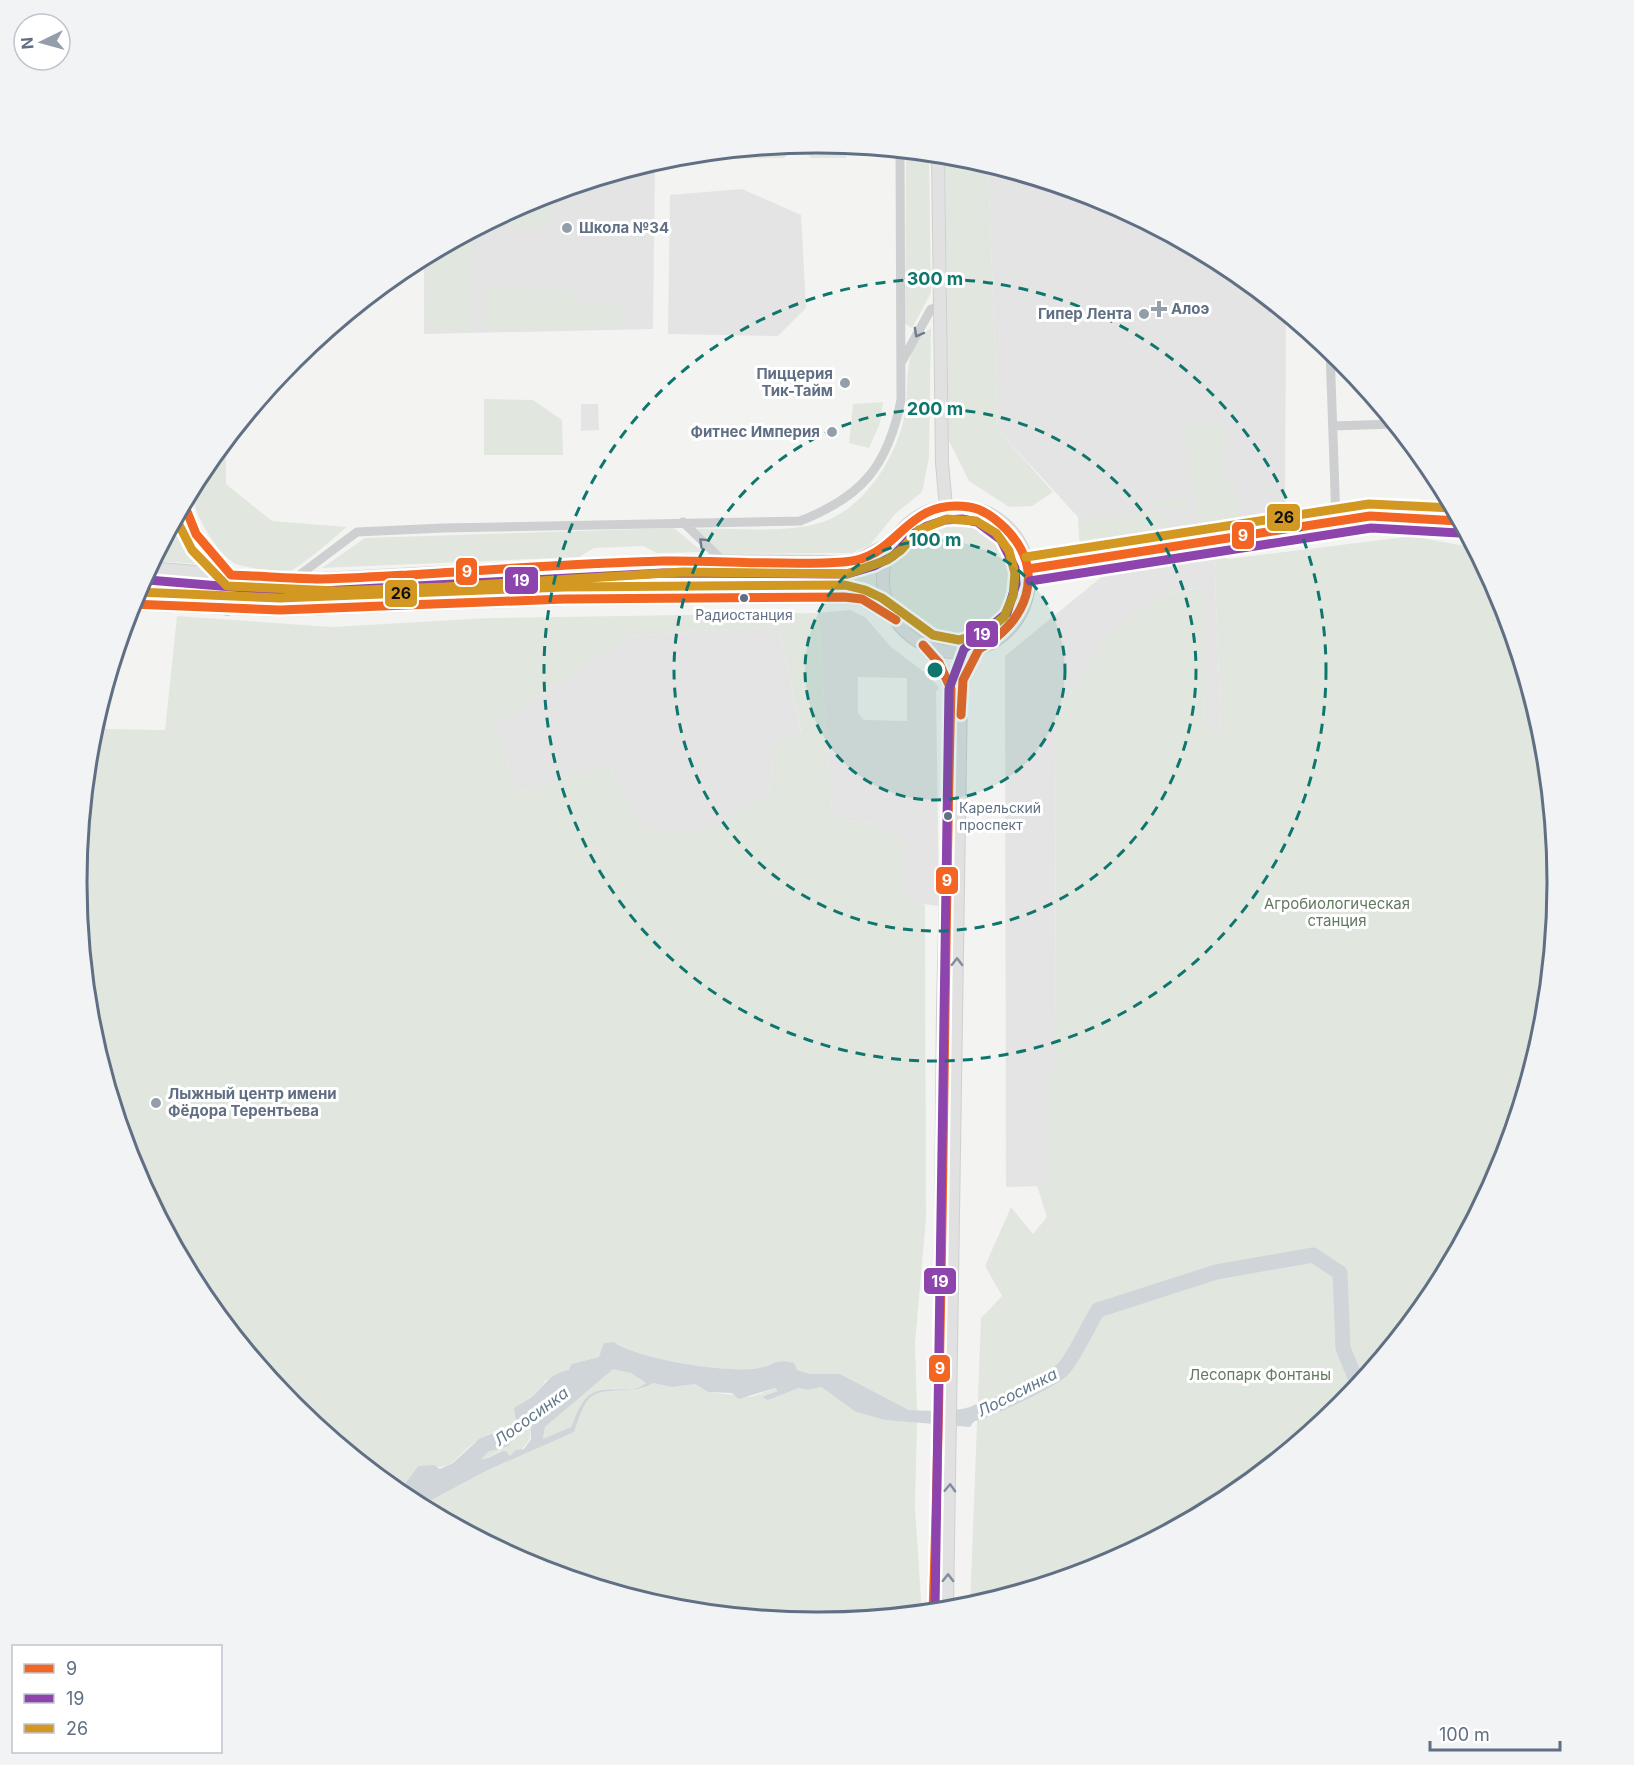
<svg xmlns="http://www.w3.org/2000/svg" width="1634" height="1765" viewBox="0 0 1634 1765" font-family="Inter,sans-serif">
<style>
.built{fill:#e3e4e3;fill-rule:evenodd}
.green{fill:#e1e7df;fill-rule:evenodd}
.water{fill:#cfd5d9;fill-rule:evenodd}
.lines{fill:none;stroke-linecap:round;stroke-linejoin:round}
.river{stroke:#cfd5d9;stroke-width:15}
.major-casing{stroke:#ced0d0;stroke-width:14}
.minor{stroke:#cecfd0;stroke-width:9}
.major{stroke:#e1e1e2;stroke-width:12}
.bus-1-casing{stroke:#fff;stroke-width:14}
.bus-2-casing{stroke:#fff;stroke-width:14}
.bus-3-casing{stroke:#fff;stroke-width:14}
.bus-1{stroke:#f26522;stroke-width:9}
.bus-2{stroke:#8e44ad;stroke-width:9}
.bus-3{stroke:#d29821;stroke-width:9}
.oneway{stroke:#717d8f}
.oneway2{stroke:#818c9c}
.ring{fill:none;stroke:#0f766e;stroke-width:3;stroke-dasharray:10 8}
.poi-dot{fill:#949eaa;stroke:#fff;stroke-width:2}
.bus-dot{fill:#616f84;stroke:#fff;stroke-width:2}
.labels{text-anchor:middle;stroke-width:6;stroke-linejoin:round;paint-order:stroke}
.bus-label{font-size:14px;fill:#616f84;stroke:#fff}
.poi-label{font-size:15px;font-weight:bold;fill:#616f84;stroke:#fff;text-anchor:start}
.park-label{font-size:15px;fill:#627a60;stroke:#fff}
.water-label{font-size:16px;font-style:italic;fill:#617888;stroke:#fff}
.rim{fill:none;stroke:#616f84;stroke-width:3}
.centre{fill:#0f766e;stroke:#fff;stroke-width:3}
.ring-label{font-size:18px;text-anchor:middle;font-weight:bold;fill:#0f766e;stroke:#fff;stroke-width:6;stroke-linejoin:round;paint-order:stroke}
.line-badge{stroke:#fff;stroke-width:2}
.badge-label{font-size:16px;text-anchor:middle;font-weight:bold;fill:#fff}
.pale-badge-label{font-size:16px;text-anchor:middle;font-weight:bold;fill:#111}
</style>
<rect width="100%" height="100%" fill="#f3f4f1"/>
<path class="built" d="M655,162L653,329L424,334V257L534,198Z
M988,164L1101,199L1229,267L1286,314L1285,509L1080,545L1078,517L998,430Z
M742,189L801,215L806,308L778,336L668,334L670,195Z
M581,404H598L599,430L581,431Z
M1214,550L1221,731H1205L1202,587L1157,596L1104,641L1055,717L1056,1076L1047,1077V1186L1006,1187L1005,656L1110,570Z
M850,610L865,617L891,647L928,675L939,688L936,691L939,906L923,904L902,895L874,823L847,821L832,812L818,613ZM858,677L907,678V721L864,720L858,713Z
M779,626L801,733L774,747L769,792L711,829H644L608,765L520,792L493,727L629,636Z"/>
<path class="green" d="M817,142L846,145V158H811L802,148L792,149L784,158L698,159V154Z
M906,151L929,153L931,293L912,328L905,324Z
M945,155L988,164L998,430L1053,492L1032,506L1009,507L969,481L948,439Z
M552,193V227H512V210L534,198Z
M473,231L470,331L426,330L428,255Z
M484,287L574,290L579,302L621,304V326L488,329L483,322Z
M931,328L929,458L922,492L895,514L870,545L852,553L722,554L697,529C734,528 781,533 816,524C864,512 900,454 906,407C909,378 902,348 931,328Z
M484,399L533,400L562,420L563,455H484Z
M883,402L880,423L869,448L849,443L853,404Z
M1183,424H1216L1224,430L1227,454L1222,450L1218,454L1222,458L1218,462L1222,465L1219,470L1222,473L1220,476L1239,493L1240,512L1237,516L1198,524Z
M226,441V484L272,521L347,527C336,536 302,566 292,570C282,573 246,568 236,564C218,556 187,506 193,486C198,469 215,454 226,441Z
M1186,498L1187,526L1183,527L1181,516L1176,510L1152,504V499Z
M1128,512H1151L1167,517L1170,529L1080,545L1078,517H1128Z
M890 579a66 66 0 1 1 132 0a66 66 0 1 1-132 0Z
M181,520L210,565L157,561Z
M674,528L703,552L657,553L643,546L594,548L579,557L322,568L365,538Z
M1413,536L1474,548L1501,599L1543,738L1557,883L1543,1027L1501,1166L1433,1294L1340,1406L1228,1498L1100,1567L970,1606L981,1318L1002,1296L985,1266L1011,1207L1033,1234L1047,1217L1037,1186H1047V1076H1056L1055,717L1104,641L1157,596L1203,587L1205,730H1221L1214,550L1228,559Z
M880,560L876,580L880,602L862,593L842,590H651L330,604L335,594L333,585L653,570L841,572L860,569Z
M145,577L225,582L230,593L224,603L134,597Z
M250,584H272V603H249L246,594Z
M285,586H319L321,595L317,603H285Z
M818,613L832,812L847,821L874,823L903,841L902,895L925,905L926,1218L915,1343L917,1410H909L840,1374H810L797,1370L793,1363C775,1358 775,1365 758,1368C730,1374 636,1359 614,1342L605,1343L599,1357L571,1364L570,1370L545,1381L538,1392L514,1408L516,1423C504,1428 491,1432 480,1439C451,1456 460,1472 418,1466L405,1484L395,1489L293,1406L201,1294L133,1166L91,1027L77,882L91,738L107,684L106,729L165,730L177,616L332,627L489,618ZM779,626L801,732L774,747L769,792L711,829H644L608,765L520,792L493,727L629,636Z
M613,1368L631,1373L646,1383C629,1396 603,1381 587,1397C579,1404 575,1417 571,1427L543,1440L545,1427Z
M653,1383L672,1387L695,1384L708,1392L751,1397L775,1388L778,1391L768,1400L799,1388L807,1390L821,1387L856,1412L885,1420L917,1422L915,1508L922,1613L817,1623L672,1609L533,1566L420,1506L488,1470L573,1432C578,1422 582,1405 590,1398C603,1385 634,1396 653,1383Z
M525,1426L531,1428C531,1444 523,1449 510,1457L500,1451L486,1459H480L488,1452L509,1446L512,1437Z"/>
<path class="water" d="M614,1342C636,1359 730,1374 759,1368C775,1365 775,1358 794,1363L797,1370L810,1374H840L909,1410L961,1412L976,1404L975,1420L970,1427L885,1420L856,1412L821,1387L807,1390L799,1388L768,1400L762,1397L778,1391L775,1388L739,1399L732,1393L708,1392L695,1384L672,1387L653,1383C634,1396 603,1385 590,1398C582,1405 578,1422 574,1432L488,1470L420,1506L395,1489L405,1484L418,1466L434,1465L440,1469L453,1463L479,1439L516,1423L514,1408C521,1403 532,1398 538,1391C549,1379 552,1374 569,1370L571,1364L599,1357L604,1343ZM613,1369L631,1373L646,1383C629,1397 603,1381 587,1397C579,1404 575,1418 571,1427L543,1439L545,1427ZM524,1426L531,1428V1439L524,1449L516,1450L510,1456L506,1451C496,1451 491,1460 481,1459L488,1452L509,1446L512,1437Z"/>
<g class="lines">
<path class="river" d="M957,1417C977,1417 1047,1383 1062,1370C1073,1360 1089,1324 1098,1310L1216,1272L1313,1255L1340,1273L1343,1348L1358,1385"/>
<g class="major-casing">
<path id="major" d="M938,154L942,463L946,507
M184,504C189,525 200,542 214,558C224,569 236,578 241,592L238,600L227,609
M883 579a73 73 0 1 1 146 0a73 73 0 1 1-146 0Z
M149,568L280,579H322L663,561L846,562L860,559L892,542
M492,570L488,586L494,602
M793,597L803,586L804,572L795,563
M131,604L280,610L564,599L844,597L862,599L896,620
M320,609C328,599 329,591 322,579
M923,645L939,663L951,689L943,1007L939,1437L933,1612
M947,1610L961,689L967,669L979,649"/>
</g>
<path class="minor" d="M1330,350L1336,521
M901,363L931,309L939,307
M1333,426L1394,424
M683,522L723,561
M1028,569L1370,516H1402L1460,521
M294,579L357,532L443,528L800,521C862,497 888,466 901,400L900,150"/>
<use href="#major" class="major"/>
<g class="bus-1-casing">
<path id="bus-1" d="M184,504L196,534L231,575
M1028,569L1370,516L1459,521
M231,575C261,576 291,579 321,579C350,579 378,576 407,575C492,570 578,563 663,561C723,560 784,566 844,562C901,558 903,498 969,507C984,509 996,519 1006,529C1048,572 1026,623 979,649
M131,604L280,610L564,599L844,597L862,599L896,620
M923,645L939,663L951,689C943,997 944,1304 933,1612
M961,715L963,680L979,649"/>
</g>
<g class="bus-2-casing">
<path id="bus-2" d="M148,580L279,591H322L663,573L847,574L874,566L893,556L915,533L927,526L945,520L962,519L977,522L1001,540L1015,568L1016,584L1007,613L964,649L949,689L935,1610
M1030,581L1371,528L1459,533"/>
</g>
<g class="bus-3-casing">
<path id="bus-3" d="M1026,557L1369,504L1453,508
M137,592L280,598L564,587L845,585L865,590L882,598L933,635L959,640L986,632L1004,617L1013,596L1015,573L1009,551L996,533L976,521L947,519L919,530L901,550L887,560L847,574L683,572L445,587L337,591L227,586L192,550L176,519"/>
</g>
<use href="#bus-1" class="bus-1"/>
<use href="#bus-2" class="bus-2"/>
<use href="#bus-3" class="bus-3"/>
</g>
<defs><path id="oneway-chevron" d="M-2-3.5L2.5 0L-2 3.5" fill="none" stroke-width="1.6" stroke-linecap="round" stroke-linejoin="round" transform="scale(1.5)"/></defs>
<g class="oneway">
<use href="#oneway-chevron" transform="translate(918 333) rotate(119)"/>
<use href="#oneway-chevron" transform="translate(703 542) rotate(-136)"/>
</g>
<g class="oneway2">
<use href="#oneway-chevron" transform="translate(957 962) rotate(-89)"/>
<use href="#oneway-chevron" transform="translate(950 1488) rotate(-88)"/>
<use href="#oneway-chevron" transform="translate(948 1578) rotate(-89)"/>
</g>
<circle cx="935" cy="670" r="130" fill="#0f766e" fill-opacity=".12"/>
<g class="ring">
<circle cx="935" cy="670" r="130"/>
<circle cx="935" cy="670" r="261"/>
<circle cx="935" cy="670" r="391"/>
</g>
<g class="poi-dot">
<circle cx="567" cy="228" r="6"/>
<path d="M1156 300h6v6h6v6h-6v6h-6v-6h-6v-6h6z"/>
<circle cx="1144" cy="314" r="6"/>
<circle cx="845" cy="383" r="6"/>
<circle cx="832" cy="432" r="6"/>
<circle cx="156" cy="1103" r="6"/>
</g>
<g class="bus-dot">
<circle cx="744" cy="598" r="5"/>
<circle cx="948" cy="816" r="5"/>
</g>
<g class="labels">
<g class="bus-label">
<text x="744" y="620">Радиостанция</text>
<text x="959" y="813" text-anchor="start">Карельский<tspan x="959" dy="17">проспект</tspan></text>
</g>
<g class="poi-label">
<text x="579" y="233">Школа №34</text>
<text x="1171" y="314">Алоэ</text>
<text x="1132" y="319" text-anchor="end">Гипер Лента</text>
<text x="833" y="379" text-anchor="end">Пиццерия<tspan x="833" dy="17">Тик-Тайм</tspan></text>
<text x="820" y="437" text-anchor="end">Фитнес Империя</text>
<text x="168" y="1099">Лыжный центр имени<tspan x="168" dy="17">Фёдора Терентьева</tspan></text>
</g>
<g class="park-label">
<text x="1337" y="909">Агробиологическая<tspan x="1337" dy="17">станция</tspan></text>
<text x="1260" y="1380">Лесопарк Фонтаны</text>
</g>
<g class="water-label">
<text transform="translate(1017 1392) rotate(-27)" y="6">Лососинка</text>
<text transform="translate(531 1416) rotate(-36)" y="6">Лососинка</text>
</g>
</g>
<path d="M0 0H1634V1765H0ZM816 153H818A729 729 0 0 1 1547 882V883A729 729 0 0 1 818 1612H816A729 729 0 0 1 87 883V882A729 729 0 0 1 816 153Z" fill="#f2f3f5" fill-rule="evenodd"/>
<path class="rim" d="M816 153H818A729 729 0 0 1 1547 882V883A729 729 0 0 1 818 1612H816A729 729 0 0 1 87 883V882A729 729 0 0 1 816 153Z"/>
<circle cx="935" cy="670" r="9" class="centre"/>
<g class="ring-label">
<text x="935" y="285">300 m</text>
<text x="935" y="415">200 m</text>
<text x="935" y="546">100 m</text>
</g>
<g class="line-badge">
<rect x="1266" y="503" width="35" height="29" rx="6" fill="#d29821"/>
<rect x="1231" y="521" width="24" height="29" rx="6" fill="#f26522"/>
<rect x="455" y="557" width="23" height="29" rx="6" fill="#f26522"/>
<rect x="504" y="566" width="35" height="29" rx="6" fill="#8e44ad"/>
<rect x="384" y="579" width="34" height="29" rx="6" fill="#d29821"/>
<rect x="965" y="620" width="34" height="28" rx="6" fill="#8e44ad"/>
<rect x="935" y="866" width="24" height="29" rx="6" fill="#f26522"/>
<rect x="923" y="1267" width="34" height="28" rx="6" fill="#8e44ad"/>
<rect x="928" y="1354" width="23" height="29" rx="6" fill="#f26522"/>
</g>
<g class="badge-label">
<text x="1243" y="541">9</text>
<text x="467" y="577">9</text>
<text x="521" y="586">19</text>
<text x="982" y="640">19</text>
<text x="947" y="886">9</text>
<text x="940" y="1287">19</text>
<text x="940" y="1374">9</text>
</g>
<g class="pale-badge-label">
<text x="1284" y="523">26</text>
<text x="401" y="599">26</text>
</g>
<rect x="12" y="1645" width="210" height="108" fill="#ffffff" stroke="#c0c5ce" stroke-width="1.5"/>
<rect x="24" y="1664" width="30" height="9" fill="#f26522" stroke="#c0c5ce" stroke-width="1.5"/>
<text x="66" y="1675" font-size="18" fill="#616f84">9</text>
<rect x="24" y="1694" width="30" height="9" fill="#8e44ad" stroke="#c0c5ce" stroke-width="1.5"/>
<text x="66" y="1705" font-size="18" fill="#616f84">19</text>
<rect x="24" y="1724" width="30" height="9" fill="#d29821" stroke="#c0c5ce" stroke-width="1.5"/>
<text x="66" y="1735" font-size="18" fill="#616f84">26</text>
<g transform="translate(42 42) rotate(265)"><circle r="28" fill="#ffffff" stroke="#c0c5ce" stroke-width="1.5"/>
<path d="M0-4.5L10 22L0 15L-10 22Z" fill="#949eaa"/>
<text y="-9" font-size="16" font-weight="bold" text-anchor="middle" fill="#616f84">N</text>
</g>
<path d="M1430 1741v9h130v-9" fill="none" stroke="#616f84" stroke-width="3"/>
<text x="1439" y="1741" font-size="18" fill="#616f84" stroke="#ffffff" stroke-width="4.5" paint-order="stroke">100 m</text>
</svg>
